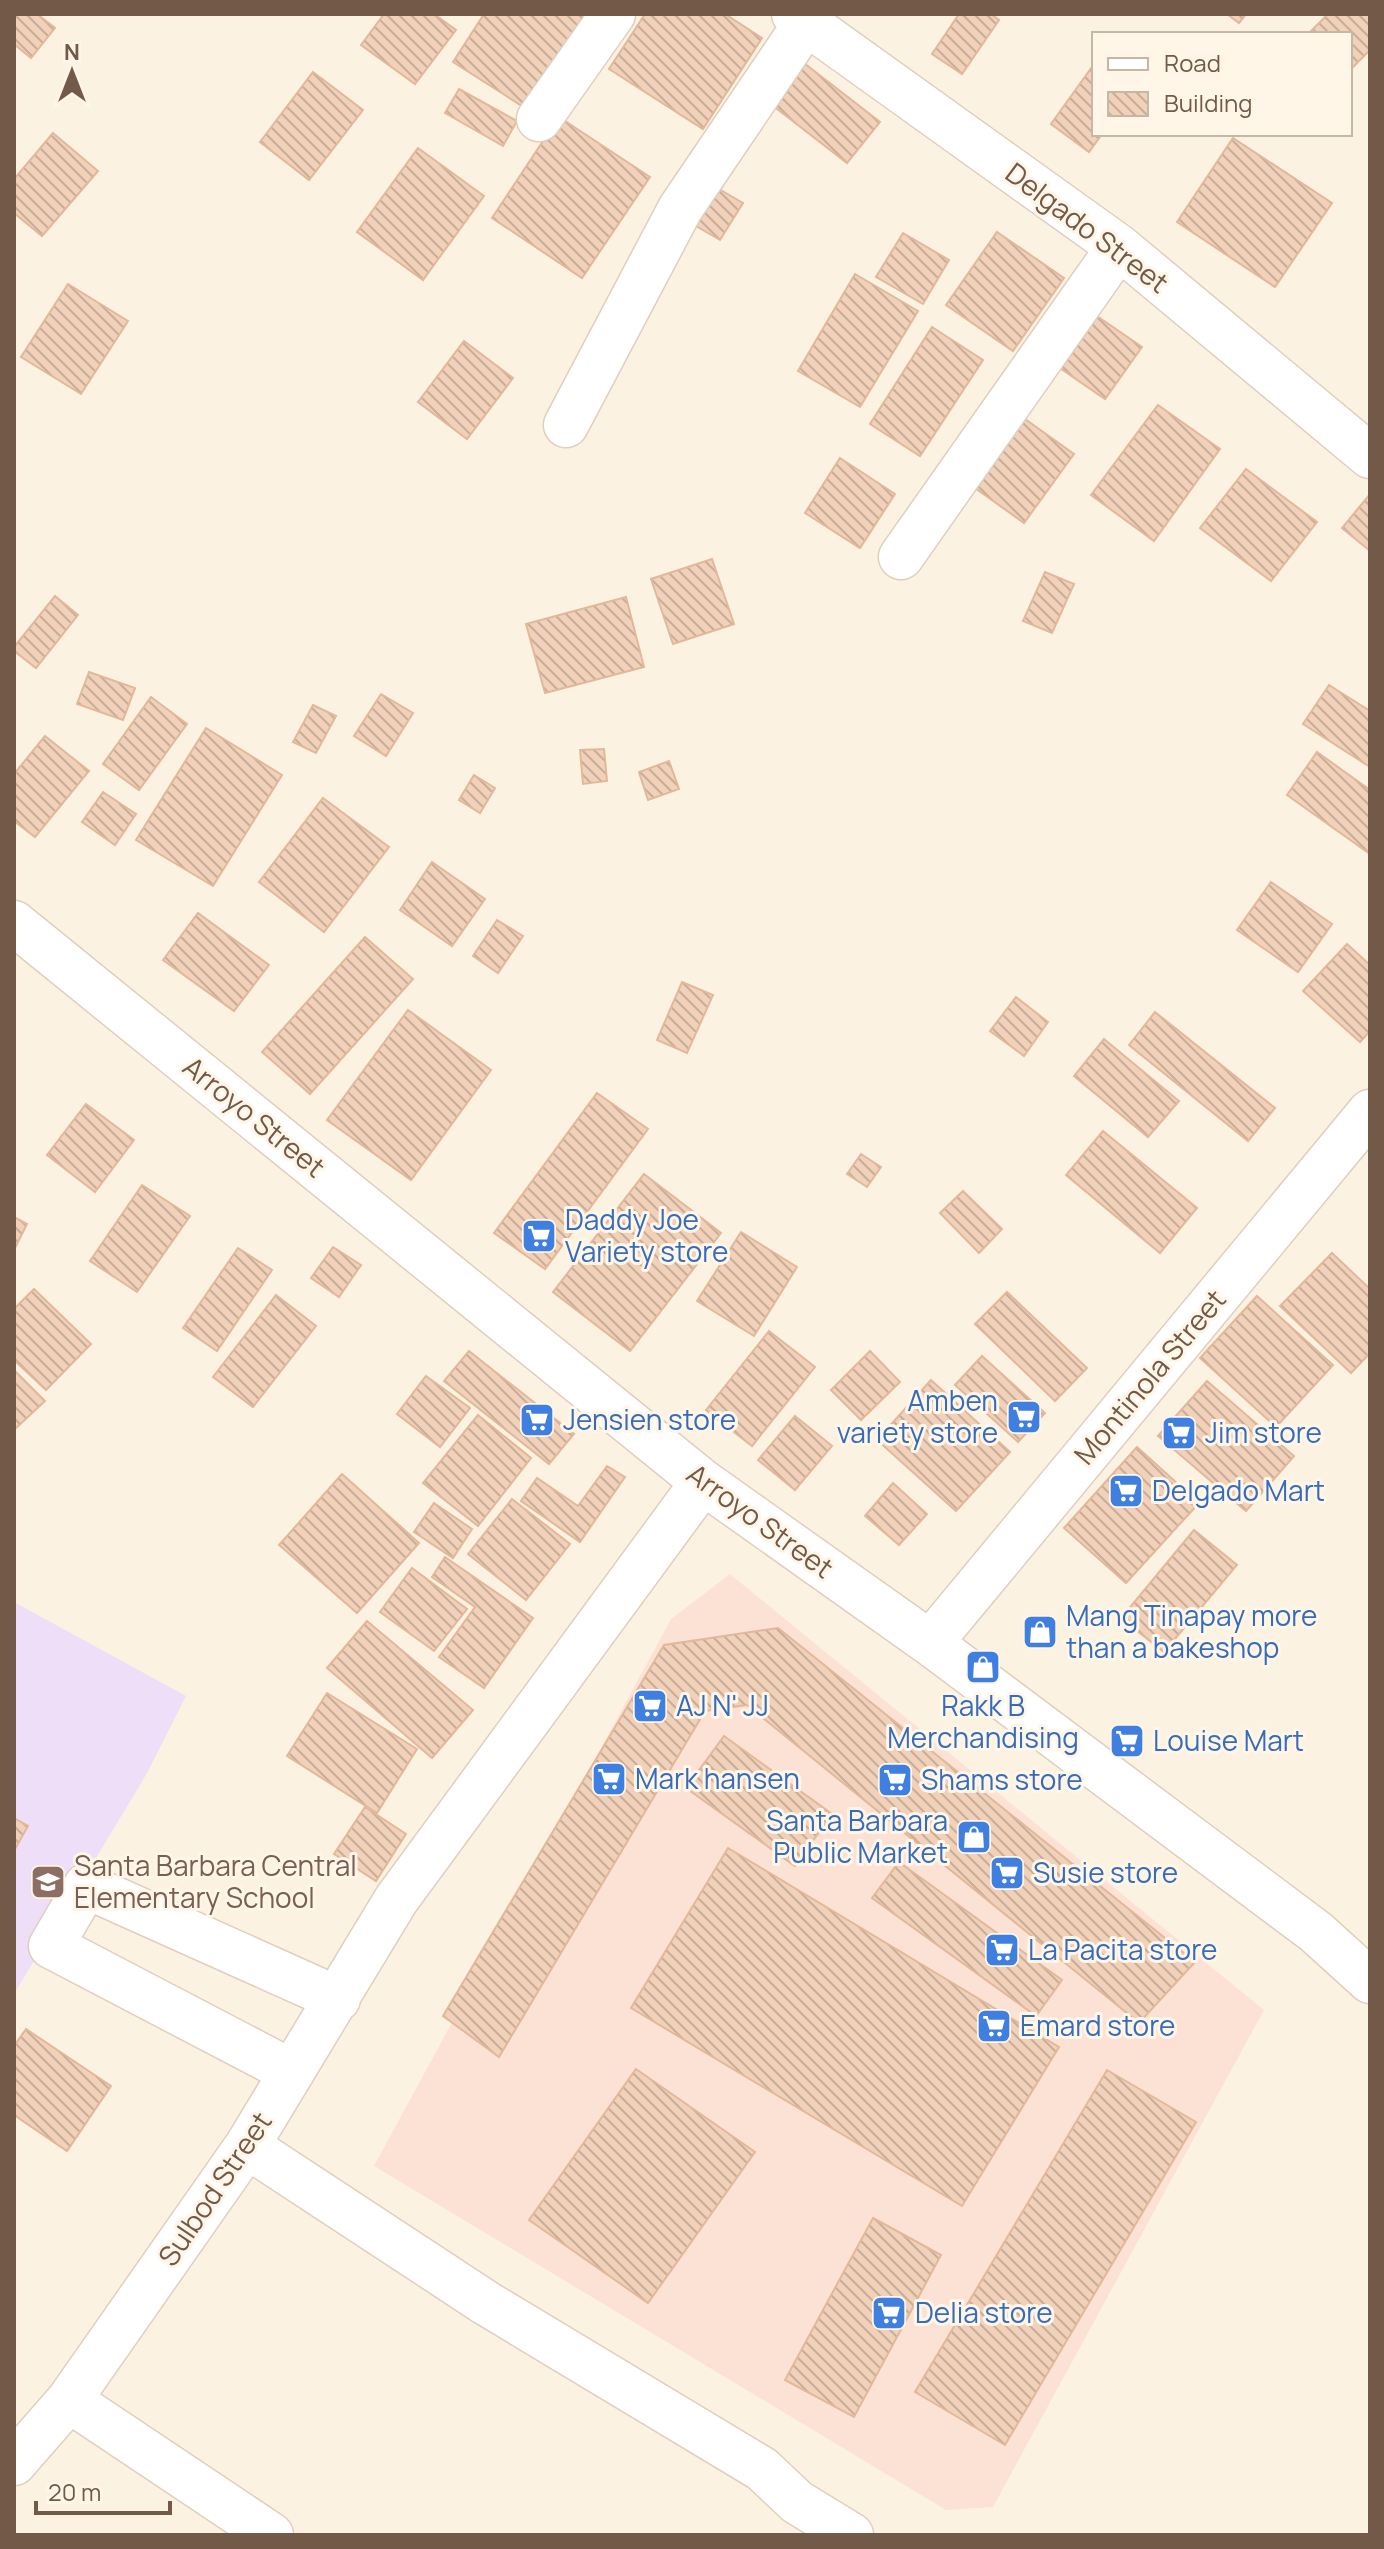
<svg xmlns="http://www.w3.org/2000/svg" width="1384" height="2549" viewBox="0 0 1384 2549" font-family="Manrope,sans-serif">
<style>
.commercial{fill:#fce2d5}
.education{fill:#efdef8}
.building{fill:url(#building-back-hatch);stroke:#e3b89a;stroke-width:2}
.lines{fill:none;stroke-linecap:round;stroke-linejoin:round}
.minor-casing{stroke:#e0cfbd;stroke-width:47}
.minor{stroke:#fff;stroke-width:44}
.labels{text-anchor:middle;stroke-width:6;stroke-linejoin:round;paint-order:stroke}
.street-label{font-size:28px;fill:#735948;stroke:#fff6e7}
.shop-label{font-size:28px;fill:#366cbe;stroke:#fff6e7;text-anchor:start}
.education-label{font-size:28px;fill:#785e54;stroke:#fff6e7;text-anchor:start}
</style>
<defs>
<pattern id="building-back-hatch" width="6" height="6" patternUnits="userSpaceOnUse" patternTransform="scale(2)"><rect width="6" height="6" fill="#f1d1b9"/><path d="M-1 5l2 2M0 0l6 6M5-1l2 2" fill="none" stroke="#c8ad98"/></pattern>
</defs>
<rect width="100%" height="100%" fill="#fcf2e1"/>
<path class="commercial" d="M730,1574L1264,2010L993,2507L946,2510L374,2166L671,1619Z"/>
<path class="education" d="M14,1602L186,1696L146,1775L14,1994Z"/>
<path class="building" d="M14,14H37L55,28L31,58L14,44Z
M384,14H434L456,30L415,84L361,45Z
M484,14H586L525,108L453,62Z
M645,14H725L762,38L703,129L609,69Z
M959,14H991L999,20L962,74L932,54Z
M1227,14H1246L1239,23Z
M1328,14H1370V50L1350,70V34H1308Z
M800,60L880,122L847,163L767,101Z
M1094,64V134H1102L1089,152L1051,124Z
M313,72L363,110L309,180L260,142Z
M459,89L517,121L503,146L445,113Z
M559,117L650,177L582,278L492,218Z
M53,133L98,171L42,236L14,213V179Z
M1233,138L1332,203L1275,287L1177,222Z
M418,148L484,196L423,280L357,232Z
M719,189L743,203L720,240L696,226Z
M997,232L1064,278L1013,351L946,305Z
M903,233L949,260L923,304L876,277Z
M855,274L918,311L860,407L798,371Z
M68,284L128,321L81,394L21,357Z
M1094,314L1142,347L1105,399L1057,366Z
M932,327L983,360L920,456L870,424Z
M464,341L513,378L467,439L418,402Z
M1158,405L1220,449L1154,541L1091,495Z
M1018,414L1074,454L1024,523L968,483Z
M840,458L895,494L860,548L805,513Z
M1246,469L1317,522L1271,581L1200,528Z
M1370,494V551L1342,528Z
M712,559L734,624L673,644L651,579Z
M1045,572L1074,584L1052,633L1023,621Z
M55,596L78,615L36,668L14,651V647Z
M626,597L644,667L545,693L526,624Z
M89,672L135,688L123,720L77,704Z
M1329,685L1370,711V767L1303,724Z
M381,694L413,713L386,756L354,736Z
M151,697L187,724L139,790L103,764Z
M313,705L336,716L316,753L293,742Z
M206,728L282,775L213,886L136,840Z
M45,736L89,771L35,837L14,821V774Z
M604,749L607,781L583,784L580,750Z
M1317,752L1370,790V854L1287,795Z
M669,761L679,789L648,800L639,772Z
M474,775L495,788L480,813L459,800Z
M103,792L136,814L115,845L82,822Z
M323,798L389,847L324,932L259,882Z
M432,862L485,899L452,946L400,910Z
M1271,882L1332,924L1298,972L1237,930Z
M198,913L269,965L234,1011L163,960Z
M497,920L523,936L498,973L473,956Z
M365,937L413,979L310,1094L262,1052Z
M1347,944L1370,965V1031L1360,1042L1303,991Z
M682,982L713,995L687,1053L657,1040Z
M1016,997L1048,1022L1024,1056L990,1031Z
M408,1010L491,1070L411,1180L327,1120Z
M1155,1012L1275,1108L1248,1141L1129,1045Z
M1104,1039L1179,1101L1148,1137L1074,1076Z
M597,1093L648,1129L545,1269L494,1233Z
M86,1104L134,1140L95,1192L47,1155Z
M1103,1131L1197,1208L1160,1253L1066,1175Z
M861,1154L881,1167L867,1187L847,1174Z
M644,1174L721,1233L630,1351L553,1292Z
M142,1185L190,1216L137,1292L90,1261Z
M963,1191L1002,1229L979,1253L940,1213Z
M14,1217L27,1224L14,1250Z
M741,1232L797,1267L754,1336L697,1301Z
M333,1247L361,1265L339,1297L311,1278Z
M238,1248L272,1270L217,1351L183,1328Z
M1332,1253L1370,1289V1353L1351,1373L1280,1306Z
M34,1289L91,1344L46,1390L14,1360V1309Z
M1007,1292L1087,1368L1055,1401L975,1324Z
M276,1295L316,1326L253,1407L213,1377Z
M1257,1296L1333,1365L1276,1427L1200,1358Z
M769,1331L815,1367L752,1446L706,1410Z
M469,1351L574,1434L549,1464L444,1381Z
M870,1351L900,1382L861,1420L831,1390Z
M982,1356L1045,1413L1018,1442L955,1385Z
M14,1370L45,1401L14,1430Z
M426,1376L470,1408L440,1447L397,1414Z
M931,1380L1010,1452L956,1511L877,1440Z
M1207,1381L1294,1456L1246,1511L1158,1436Z
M478,1415L531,1458L478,1526L423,1483Z
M795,1416L832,1446L795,1490L758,1460Z
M1137,1447L1199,1503L1126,1583L1064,1528Z
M607,1466L625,1477L580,1542L521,1501L537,1478L578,1506Z
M342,1474L419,1543L357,1613L279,1545Z
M893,1483L927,1514L899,1545L865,1516Z
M512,1499L570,1544L526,1600L468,1554Z
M434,1503L472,1529L453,1558L414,1532Z
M1194,1530L1237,1565L1164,1652L1121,1618Z
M445,1557L533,1618L484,1688L439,1657L475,1607L432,1577Z
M412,1568L467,1609L434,1651L380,1612Z
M367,1621L473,1710L432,1758L327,1668Z
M778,1628L1195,1962L1139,2023L747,1705L705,1711L499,2057L443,2016L664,1645Z
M327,1693L417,1749L377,1813L287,1756Z
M724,1736L832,1814L795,1866L686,1788Z
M365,1807L406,1834L376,1881L334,1854Z
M14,1818L28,1826L14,1851Z
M728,1848L1059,2047L962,2206L631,2008Z
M899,1862L1062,1980L1036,2016L872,1898Z
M26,2029L111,2086L67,2151L14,2115V2046Z
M636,2069L755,2152L648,2303L529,2220Z
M1107,2070L1196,2122L1005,2445L915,2392Z
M873,2218L941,2255L854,2417L785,2380Z"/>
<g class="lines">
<g class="minor-casing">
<path id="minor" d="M794,14L1119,247L1370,456
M539,119L613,14
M566,425L680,209L806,23
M901,557L1119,247
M14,923L703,1482L930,1643L1316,1932L1370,1981
M930,1643L1370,1112
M292,2072L51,1946L86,1886L338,1999
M247,2146L486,2303L762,2469L797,2502L851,2535
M69,2400L271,2535
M14,2463L69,2400L247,2146L396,1900L703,1482"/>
</g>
<use href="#minor" class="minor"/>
</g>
<defs>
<g id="supermarket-square" transform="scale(1.8)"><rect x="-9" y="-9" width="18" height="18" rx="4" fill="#3f7fe0" stroke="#fff6e7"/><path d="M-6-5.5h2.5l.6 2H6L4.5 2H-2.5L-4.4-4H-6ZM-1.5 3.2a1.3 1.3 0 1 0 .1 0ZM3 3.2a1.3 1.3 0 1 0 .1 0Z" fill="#fff"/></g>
<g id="shop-square" transform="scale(1.8)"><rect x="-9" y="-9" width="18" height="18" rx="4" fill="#3f7fe0" stroke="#fff6e7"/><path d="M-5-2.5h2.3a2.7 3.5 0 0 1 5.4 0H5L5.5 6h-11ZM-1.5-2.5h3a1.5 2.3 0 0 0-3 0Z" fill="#fff"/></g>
<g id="school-square" transform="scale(1.8)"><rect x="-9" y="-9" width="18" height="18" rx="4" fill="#8d6e63" stroke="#fff6e7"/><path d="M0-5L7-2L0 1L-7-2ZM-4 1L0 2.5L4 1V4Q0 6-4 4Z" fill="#fff"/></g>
</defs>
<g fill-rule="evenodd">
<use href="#supermarket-square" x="539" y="1236"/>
<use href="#supermarket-square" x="1024" y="1417"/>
<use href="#supermarket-square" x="537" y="1420"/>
<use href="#supermarket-square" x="1179" y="1433"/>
<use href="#supermarket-square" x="1126" y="1491"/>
<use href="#shop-square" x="1040" y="1632"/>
<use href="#shop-square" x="983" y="1667"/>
<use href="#supermarket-square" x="650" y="1706"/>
<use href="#supermarket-square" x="1127" y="1741"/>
<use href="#supermarket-square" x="609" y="1779"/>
<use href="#supermarket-square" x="895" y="1780"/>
<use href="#shop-square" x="974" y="1837"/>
<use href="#supermarket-square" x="1007" y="1873"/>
<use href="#school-square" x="48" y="1882"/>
<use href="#supermarket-square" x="1002" y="1950"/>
<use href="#supermarket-square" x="994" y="2026"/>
<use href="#supermarket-square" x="889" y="2313"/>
</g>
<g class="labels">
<g class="street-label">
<text transform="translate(1087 228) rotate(37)" y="10">Delgado Street</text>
<text transform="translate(254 1117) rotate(39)" y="10">Arroyo Street</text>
<text transform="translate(1150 1377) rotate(-50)" y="10">Montinola Street</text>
<text transform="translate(760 1521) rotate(36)" y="10">Arroyo Street</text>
<text transform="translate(215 2189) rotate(-56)" y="10">Sulbod Street</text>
</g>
<g class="shop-label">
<text x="565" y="1230">Daddy Joe<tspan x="565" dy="32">Variety store</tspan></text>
<text x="998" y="1411" text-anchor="end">Amben<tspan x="998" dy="32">variety store</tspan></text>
<text x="563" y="1430">Jensien store</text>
<text x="1205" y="1443">Jim store</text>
<text x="1152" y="1501">Delgado Mart</text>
<text x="1066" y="1626">Mang Tinapay more<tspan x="1066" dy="32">than a bakeshop</tspan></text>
<text x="676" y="1716">AJ N' JJ</text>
<text x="983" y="1716" text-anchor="middle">Rakk B<tspan x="983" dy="32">Merchandising</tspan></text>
<text x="1153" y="1751">Louise Mart</text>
<text x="635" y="1789">Mark hansen</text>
<text x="921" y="1790">Shams store</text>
<text x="948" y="1831" text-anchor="end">Santa Barbara<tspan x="948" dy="32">Public Market</tspan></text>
<text x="1033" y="1883">Susie store</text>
<text x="1028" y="1960">La Pacita store</text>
<text x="1020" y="2036">Emard store</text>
<text x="915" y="2323">Delia store</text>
</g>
<g class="education-label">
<text x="74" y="1876">Santa Barbara Central<tspan x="74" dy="32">Elementary School</tspan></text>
</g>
</g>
<rect width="1384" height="2549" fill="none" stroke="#735948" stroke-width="32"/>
<rect x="1092" y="32" width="260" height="104" fill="#fff6e7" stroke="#c7b7a7" stroke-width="2"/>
<rect x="1108" y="58" width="40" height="12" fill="#ffffff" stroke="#c7b7a7" stroke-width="2"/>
<text x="1164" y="72" font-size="24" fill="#735948">Road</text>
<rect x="1108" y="92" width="40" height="24" fill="url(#building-back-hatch)" stroke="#c7b7a7" stroke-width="2"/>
<text x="1164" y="112" font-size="24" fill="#735948">Building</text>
<g transform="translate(72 72)" stroke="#fff6e7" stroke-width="6" paint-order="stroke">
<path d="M0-6L14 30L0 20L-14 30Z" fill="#735948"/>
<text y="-12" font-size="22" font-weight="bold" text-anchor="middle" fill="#735948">N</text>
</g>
<path d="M36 2501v12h134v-12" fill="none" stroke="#735948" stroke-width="4"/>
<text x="48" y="2501" font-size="24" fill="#735948" stroke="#fff6e7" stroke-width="6" paint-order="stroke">20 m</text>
</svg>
